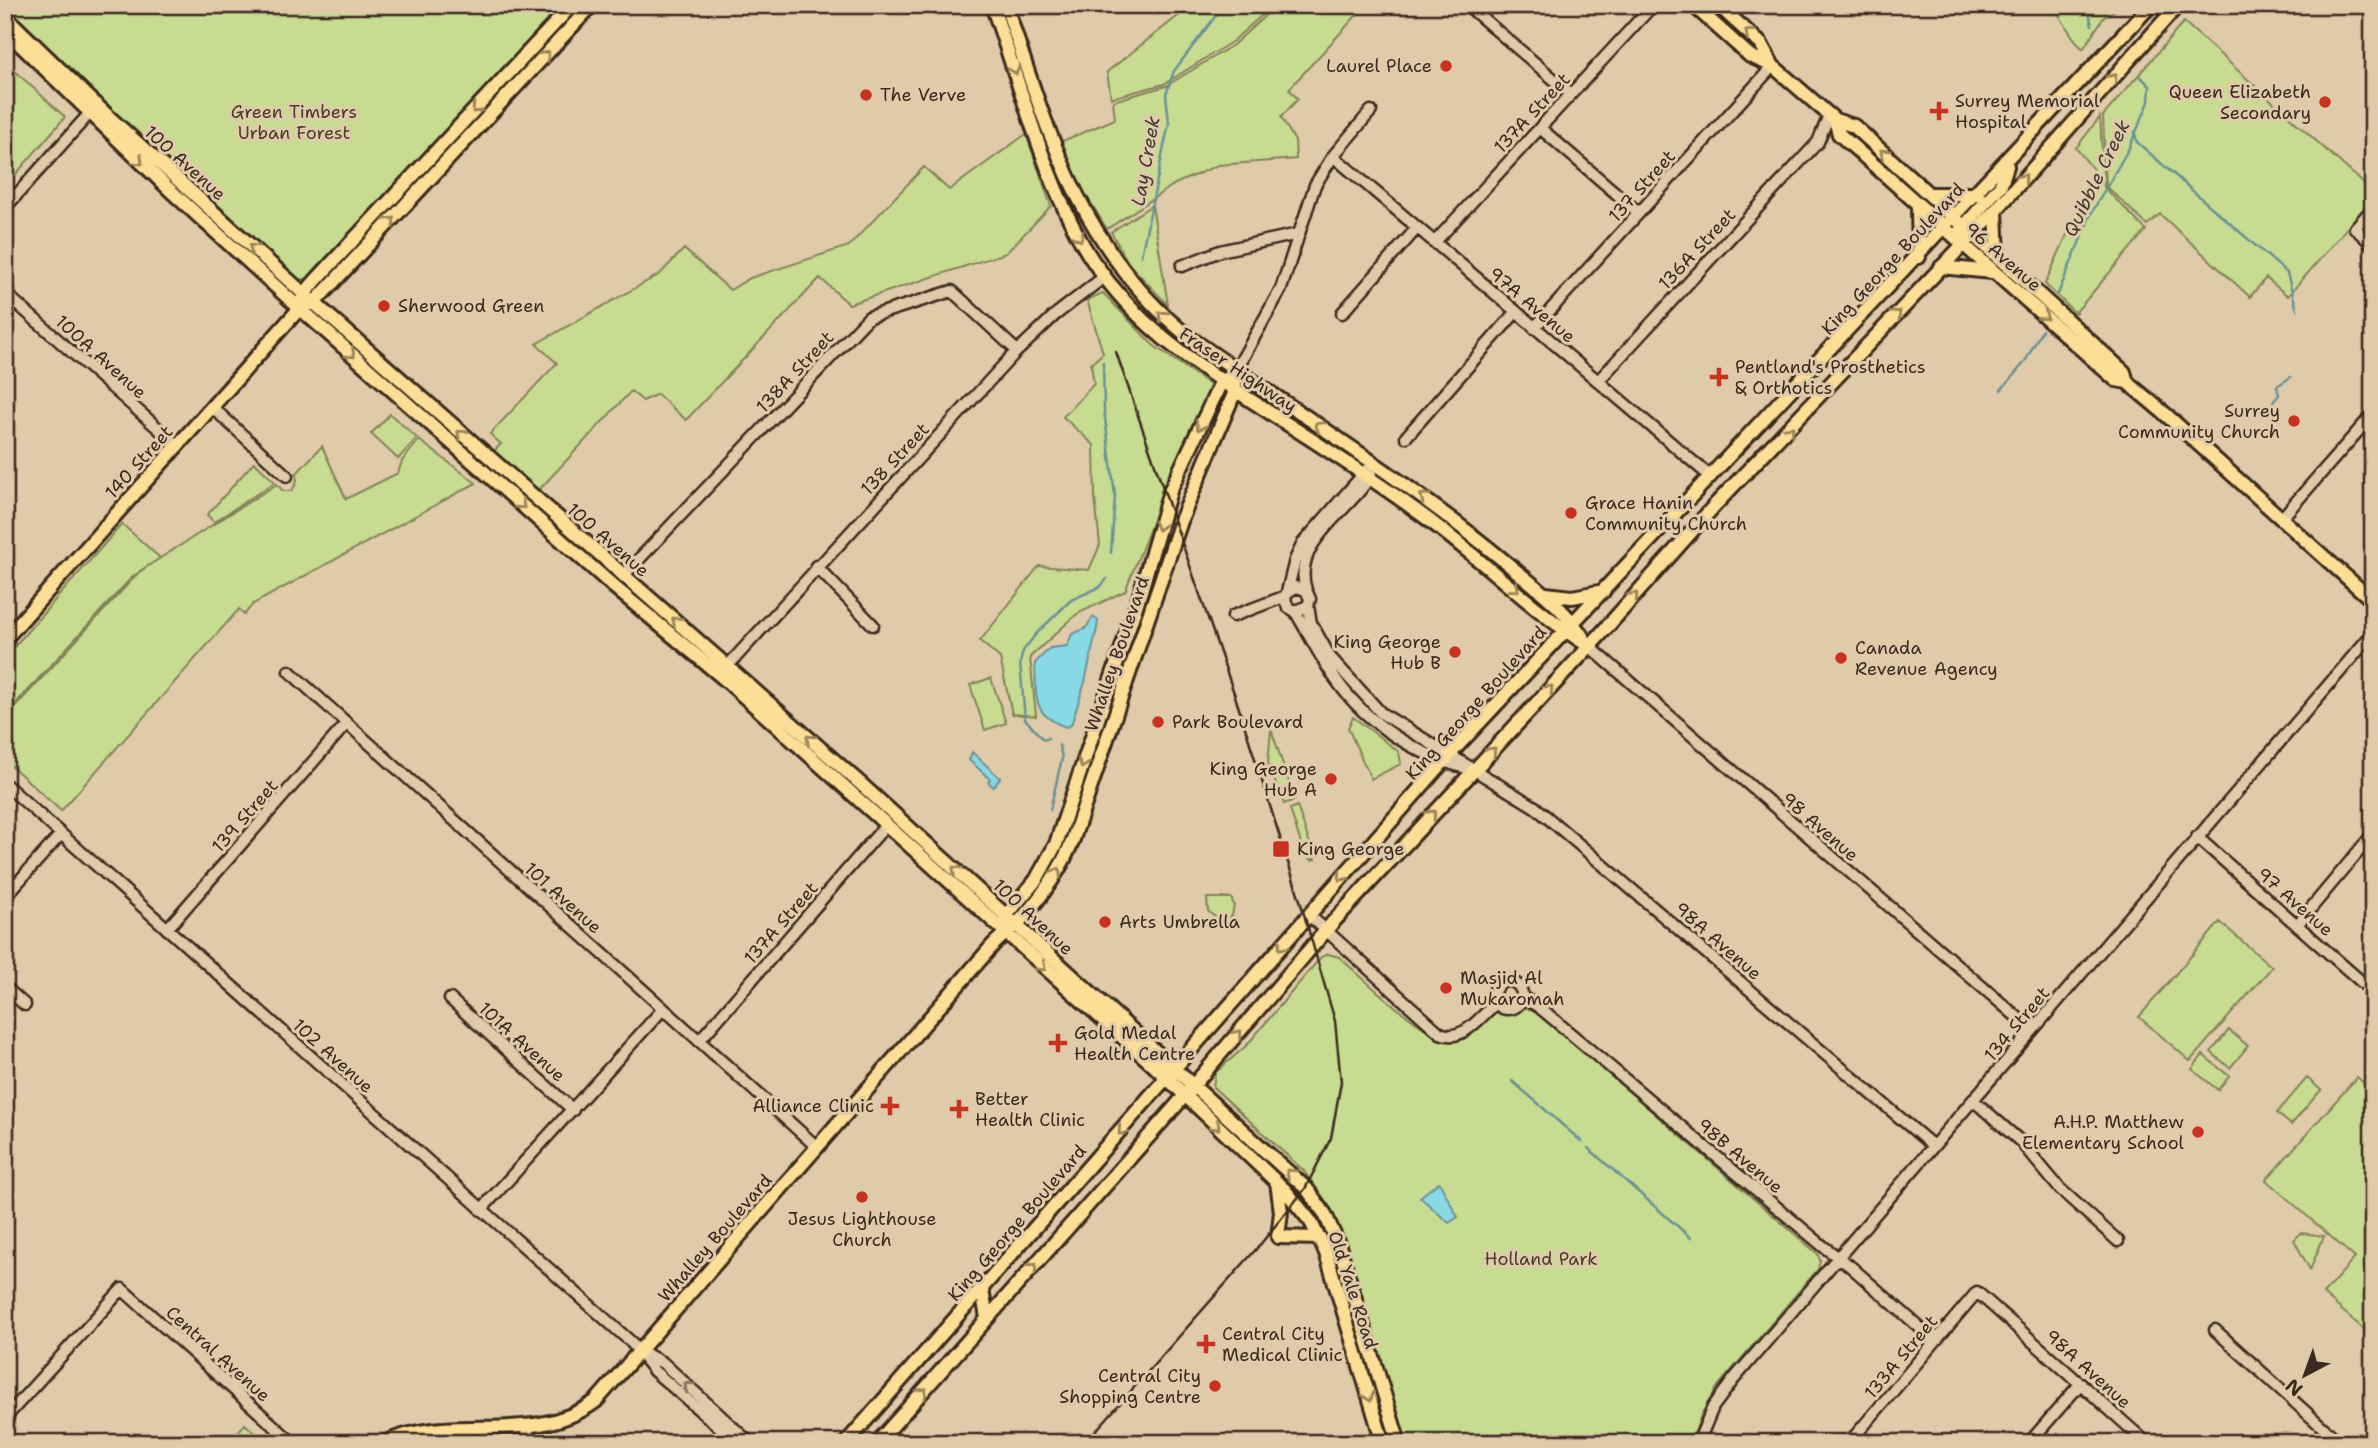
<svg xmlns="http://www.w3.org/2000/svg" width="2378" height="1448" viewBox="0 0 2378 1448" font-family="'Shantell Sans',sans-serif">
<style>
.green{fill:#c8dc91;stroke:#828358;stroke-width:2}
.water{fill:#89d8e6;stroke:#6a9296;stroke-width:2}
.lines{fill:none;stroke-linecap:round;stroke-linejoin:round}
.stream{stroke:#6a9296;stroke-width:2.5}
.minor-casing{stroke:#3b2a1e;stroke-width:15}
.major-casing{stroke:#3b2a1e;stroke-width:18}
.minor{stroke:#dfcbaa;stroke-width:10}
.major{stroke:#fcde96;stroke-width:12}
.rail{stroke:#3b2a1e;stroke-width:2.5}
.oneway{stroke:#9c845a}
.oneway2{stroke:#85725d}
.poi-dot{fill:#c8321e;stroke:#dfcbaa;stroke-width:2.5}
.labels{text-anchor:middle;stroke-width:6;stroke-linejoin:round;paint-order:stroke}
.poi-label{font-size:18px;fill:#3b2a1e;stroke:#dfcbaa;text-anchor:start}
.park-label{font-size:18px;fill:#493c2a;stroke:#dfcbaa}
.street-label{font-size:18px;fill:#3b2a1e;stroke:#dfcbaa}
.water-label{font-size:19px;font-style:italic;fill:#433b32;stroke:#dfcbaa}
</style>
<rect width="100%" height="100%" fill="#dfcbaa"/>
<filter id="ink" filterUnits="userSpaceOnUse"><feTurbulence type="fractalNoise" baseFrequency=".0143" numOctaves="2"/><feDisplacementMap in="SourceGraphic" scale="14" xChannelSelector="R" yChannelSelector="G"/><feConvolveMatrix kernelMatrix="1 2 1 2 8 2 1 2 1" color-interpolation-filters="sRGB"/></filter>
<g filter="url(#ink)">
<path class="green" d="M5,5H564L327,261C317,271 311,282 296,279L78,81Z
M1192,5H1273L1233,41L1164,84L1111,98L1107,72Z
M1277,5H1366L1289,89L1298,99L1281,117L1295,141L1296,159L1218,165L1175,184L1107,229L1076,179L1060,142L1115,119L1113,101L1166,86L1233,45Z
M2052,5H2123L2104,17L2083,49C2069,35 2064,20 2052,5Z
M2184,22L2373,192V198L2288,296L2266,278L2250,297L2160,214L2147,225L2106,186L2103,116Z
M5,62L65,117L5,187Z
M2100,117L2104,187L2146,230L2075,313L2045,284L2093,177V169L2076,148Z
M1026,134L1051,206L1006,253L849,304L820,278L686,420L657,394L643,401L631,391L538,491L494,451L501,444L490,434L557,363L536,344L660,274L684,249L730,290L750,278L849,246L924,167L949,190Z
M1152,205L1168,305L1129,264L1111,232Z
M1103,293L1153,345L1213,387L1174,468L1125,591L1077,614L1030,657L1036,716L1012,714L1000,658L980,641L1039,566L1089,570L1100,545L1095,498L1094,445L1063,417L1094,384L1091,364L1103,353L1087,300Z
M390,414L417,438L398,459L371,434Z
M419,440L476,483L253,604L244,615L239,609L61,811L5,760V718L140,571L277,484L283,491H292L297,481L296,474L322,446L346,499L398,473L402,461Z
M254,462L275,482L214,522L207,515Z
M122,524L160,558L132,577L5,715V657Z
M991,678L1006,723L985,730L970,685Z
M1353,717L1399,752L1401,764L1371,779L1348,728Z
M1271,729L1295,800L1284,804L1268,764Z
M1297,806L1315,859L1312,860L1304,853L1290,809Z
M1207,898H1231L1234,905L1232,916L1222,923L1208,911Z
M2220,922L2272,967L2190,1061L2139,1017Z
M1328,954L1339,957C1360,975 1432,1046 1457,1041C1472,1037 1482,1020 1496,1012H1511L1525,1007L1536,1012L1818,1254L1820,1261L1818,1269L1718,1386L1701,1415L1691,1443H1406L1352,1264L1333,1213L1304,1171L1213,1087L1215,1073L1247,1045L1321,957Z
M2229,1030L2248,1046L2230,1068L2211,1052Z
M2203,1055L2229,1076L2218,1090L2192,1069Z
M2357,1077L2373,1091V1337L2323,1294L2355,1258L2266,1180Z
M2307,1078L2321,1090L2291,1125L2277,1113Z
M2301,1233L2324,1236L2310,1270L2294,1240Z
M245,1424L266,1443H228Z"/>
<path class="water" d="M1093,617L1098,620L1097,628L1085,682L1071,725L1066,727C1030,714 1037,696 1035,663L1050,648L1067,646L1072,634L1085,629Z
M972,752L1000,778L994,787L988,782L990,779L969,760Z
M1439,1182L1458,1217L1449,1223L1420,1197Z"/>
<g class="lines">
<path class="stream" d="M2087,5L2092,25
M2135,132L2137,142L2147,151L2287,273L2297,310
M1141,256L1169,123L1166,94L1174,71L1224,5
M2058,294L2091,214L2129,148L2149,102L2150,86L2140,76
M1103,362L1104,410L1115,495L1111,553
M2001,390L2025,362L2042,330
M2273,402L2279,395L2277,386L2291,377
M1048,738L1044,740L1025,719L1020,663L1023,651L1036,634L1071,600L1100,587L1107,579
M1050,810L1062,758L1059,745
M1512,1081L1540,1105
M1542,1107L1582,1142
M1588,1148L1691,1238"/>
<g class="minor-casing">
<path id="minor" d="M1467,5L1571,94
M1540,128L1639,213
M1333,156L1711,477
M5,208L89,114
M2373,208L2355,228L2373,245
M1434,243L1653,5
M1182,266L1220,251L1298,234
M5,293L177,445
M1342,313L1417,228
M1534,328L1773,66
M1236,370L1281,289L1315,185L1333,156L1371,111
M1600,379L1818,142L1829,115
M212,407L287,476
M1406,437L1516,312
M2281,519L2373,414
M816,566L873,625
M623,576L869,317L952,291L1017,351
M1306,590C1290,541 1353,510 1371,474
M1288,592L1296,587L1306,590L1310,599L1308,606L1295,611L1288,607L1285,600L1295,560L1303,543L1367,470
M1308,606L1311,623L1330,657L1381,713L1535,807L1933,1146
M1295,611C1309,634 1321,659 1337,681C1367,724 1419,757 1470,769
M1233,616L1286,596
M1589,646L2032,1030
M289,671L817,1147
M723,671L1013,355L1055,315L1104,277
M5,784L631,1342L654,1371L738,1443
M2197,837L2373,992
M5,897L61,834
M1309,915L1440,1033C1463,1043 1480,1017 1496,1003
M2297,925L2373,834
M167,929L347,723
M1494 995a14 14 0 1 1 28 0a14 14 0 1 1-28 0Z
M5,987L25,1005
M1522,997L1539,1007L1824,1247L1850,1266L1935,1341
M450,999L573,1110
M699,1041L886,825
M1973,1100L2020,1141L2060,1189L2118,1241
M481,1210L663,1009
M2215,1330L2340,1443
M644,1353L663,1363L750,1443
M5,1418L122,1289L293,1443
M525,1426L532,1443
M1698,1443L1713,1407L1734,1379L2373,633
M1849,1443L1977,1292L2147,1443
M2029,1443L2081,1383"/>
</g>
<g class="major-casing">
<path id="major" d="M992,5C1020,83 1048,194 1093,261C1139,328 1190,360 1255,403C1310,439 1365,473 1418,512C1477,554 1528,608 1589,646
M1006,5C1047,131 1082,252 1189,337C1294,411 1404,478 1503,560C1535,587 1568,609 1588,646
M1693,5L1750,56L1773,66L1835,120L1854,126L2124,372L2127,382
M1718,5L1761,44L1773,66
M5,16L111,119L304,294L861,784L1307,1189L1325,1214L1339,1246L1399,1443
M5,30L171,191L285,295L613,586L728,682L1150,1062L1285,1190L1311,1222L1326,1253L1383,1443
M1835,120L1839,134L2116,380L2127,382L2164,413L2373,601
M1930,194H1978
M1918,207L1919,257
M1996,210L1998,258
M1959,232L2001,185L2007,166
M1941,267L1992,272
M302,301L304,294L318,278L572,5
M1546,594L1572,597L1604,591
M5,639L300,308L314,303L592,5
M1005,921L1006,916L1036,880L1056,844L1140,594L1170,491L1221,382L1226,379
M1277,1182L1281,1212L1278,1237L1320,1238
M982,1290L987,1318
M384,1443C450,1411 534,1448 596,1401L993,945C1001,936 1010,931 1018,923C1041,898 1061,871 1073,839L1182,518L1235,391L1236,370
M846,1443L1451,753L2151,5
M877,1443L1174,1108L1334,921L1599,636L1715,505L1996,210L2178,5"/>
</g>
<use href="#minor" class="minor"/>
<use href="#major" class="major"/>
<path class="rail" d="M1085,1443L1259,1246L1305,1189L1331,1138L1341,1082L1335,1021L1299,897L1234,693L1116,352"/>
</g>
<defs><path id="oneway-chevron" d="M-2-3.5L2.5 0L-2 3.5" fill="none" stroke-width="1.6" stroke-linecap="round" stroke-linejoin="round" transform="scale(1.75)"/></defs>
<g class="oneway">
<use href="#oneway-chevron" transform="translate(1749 33) rotate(-139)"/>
<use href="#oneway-chevron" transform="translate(546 55) rotate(-47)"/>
<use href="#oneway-chevron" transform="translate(1015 70) rotate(71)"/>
<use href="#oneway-chevron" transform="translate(2113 78) rotate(-48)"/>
<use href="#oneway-chevron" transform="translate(476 109) rotate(133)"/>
<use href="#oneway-chevron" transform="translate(1884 153) rotate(-138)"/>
<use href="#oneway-chevron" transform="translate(139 161) rotate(44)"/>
<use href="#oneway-chevron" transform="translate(2023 178) rotate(-49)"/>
<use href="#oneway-chevron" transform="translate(391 221) rotate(-47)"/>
<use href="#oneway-chevron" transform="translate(1079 237) rotate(63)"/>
<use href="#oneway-chevron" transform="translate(253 248) rotate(-138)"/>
<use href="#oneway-chevron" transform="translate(1897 314) rotate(-47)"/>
<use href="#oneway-chevron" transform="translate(1162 315) rotate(-137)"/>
<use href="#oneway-chevron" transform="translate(2044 316) rotate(40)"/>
<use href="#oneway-chevron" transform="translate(351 354) rotate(42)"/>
<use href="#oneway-chevron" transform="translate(1200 426) rotate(117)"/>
<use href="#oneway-chevron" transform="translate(1319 426) rotate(-146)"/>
<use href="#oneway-chevron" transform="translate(1790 430) rotate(-47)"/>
<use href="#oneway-chevron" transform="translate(461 434) rotate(-138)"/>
<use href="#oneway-chevron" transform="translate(1424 497) rotate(-143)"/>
<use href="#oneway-chevron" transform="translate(521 505) rotate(42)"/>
<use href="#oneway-chevron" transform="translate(1159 526) rotate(106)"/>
<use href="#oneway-chevron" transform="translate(1515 588) rotate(40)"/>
<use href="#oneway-chevron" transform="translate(1634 596) rotate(-48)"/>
<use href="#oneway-chevron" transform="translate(676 621) rotate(-140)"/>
<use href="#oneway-chevron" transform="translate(1549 689) rotate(-47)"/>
<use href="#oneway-chevron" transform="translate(810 739) rotate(-138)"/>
<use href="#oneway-chevron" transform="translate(1492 751) rotate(-47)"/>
<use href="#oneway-chevron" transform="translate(1083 764) rotate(109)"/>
<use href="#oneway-chevron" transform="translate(1432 814) rotate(-47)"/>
<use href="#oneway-chevron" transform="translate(956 870) rotate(-138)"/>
<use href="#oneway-chevron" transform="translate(1057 872) rotate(-58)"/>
<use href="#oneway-chevron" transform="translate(1342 877) rotate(132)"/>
<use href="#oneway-chevron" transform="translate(1282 946) rotate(130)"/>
<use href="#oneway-chevron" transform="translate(1042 967) rotate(42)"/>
<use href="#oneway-chevron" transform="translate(1238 1034) rotate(-49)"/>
<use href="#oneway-chevron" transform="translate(1216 1126) rotate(43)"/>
<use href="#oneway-chevron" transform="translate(1122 1131) rotate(131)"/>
<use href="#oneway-chevron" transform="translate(1290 1173) rotate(-137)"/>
<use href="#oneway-chevron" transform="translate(1033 1267) rotate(-48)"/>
<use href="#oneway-chevron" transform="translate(923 1392) rotate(-48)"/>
<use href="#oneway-chevron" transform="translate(1369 1397) rotate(73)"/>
</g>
<use class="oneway2" href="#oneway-chevron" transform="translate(688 1386) rotate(-138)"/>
</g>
<g class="poi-dot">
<circle cx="1446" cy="66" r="7"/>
<circle cx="866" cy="95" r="7"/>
<circle cx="2325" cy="102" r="7"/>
<path d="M1935.5 100.5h7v7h7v7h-7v7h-7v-7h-7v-7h7z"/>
<circle cx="384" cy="306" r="7"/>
<path d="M1715.5 366.5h7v7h7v7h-7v7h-7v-7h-7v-7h7z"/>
<circle cx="2294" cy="421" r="7"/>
<circle cx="1571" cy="513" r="7"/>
<circle cx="1455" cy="652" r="7"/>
<circle cx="1841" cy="658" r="7"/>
<circle cx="1158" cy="722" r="7"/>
<circle cx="1331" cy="779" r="7"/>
<rect x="1272" y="840" width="18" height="18" rx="3.5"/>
<circle cx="1105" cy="922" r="7"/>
<circle cx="1446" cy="988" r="7"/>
<path d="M1054.5 1032.5h7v7h7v7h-7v7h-7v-7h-7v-7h7z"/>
<path d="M886.5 1095.5h7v7h7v7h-7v7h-7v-7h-7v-7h7z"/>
<path d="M955.5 1098.5h7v7h7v7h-7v7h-7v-7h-7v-7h7z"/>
<circle cx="2198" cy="1132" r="7"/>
<circle cx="862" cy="1197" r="7"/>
<path d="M1202.5 1333.5h7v7h7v7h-7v7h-7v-7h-7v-7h7z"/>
<circle cx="1215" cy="1386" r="7"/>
</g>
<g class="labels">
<g class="poi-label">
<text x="1432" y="72" text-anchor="end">Laurel Place</text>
<text x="2311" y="98" text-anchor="end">Queen Elizabeth<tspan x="2311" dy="21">Secondary</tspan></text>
<text x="880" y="101">The Verve</text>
<text x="1955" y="107">Surrey Memorial<tspan x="1955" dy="21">Hospital</tspan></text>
<text x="398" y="312">Sherwood Green</text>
<text x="1735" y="373">Pentland's Prosthetics<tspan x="1735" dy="21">&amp; Orthotics</tspan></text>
<text x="2280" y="417" text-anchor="end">Surrey<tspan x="2280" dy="21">Community Church</tspan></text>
<text x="1585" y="509">Grace Hanin<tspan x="1585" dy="21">Community Church</tspan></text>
<text x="1441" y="648" text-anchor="end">King George<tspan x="1441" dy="21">Hub B</tspan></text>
<text x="1855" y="654">Canada<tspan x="1855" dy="21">Revenue Agency</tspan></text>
<text x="1172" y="728">Park Boulevard</text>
<text x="1317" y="775" text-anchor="end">King George<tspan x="1317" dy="21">Hub A</tspan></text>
<text x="1297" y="855">King George</text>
<text x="1119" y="928">Arts Umbrella</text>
<text x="1460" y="984">Masjid Al<tspan x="1460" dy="21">Mukaromah</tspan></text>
<text x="1074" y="1039">Gold Medal<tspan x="1074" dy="21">Health Centre</tspan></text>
<text x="975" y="1105">Better<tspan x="975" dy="21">Health Clinic</tspan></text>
<text x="874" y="1112" text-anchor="end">Alliance Clinic</text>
<text x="2184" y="1128" text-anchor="end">A.H.P. Matthew<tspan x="2184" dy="21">Elementary School</tspan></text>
<text x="862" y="1225" text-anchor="middle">Jesus Lighthouse<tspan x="862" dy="21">Church</tspan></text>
<text x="1222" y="1340">Central City<tspan x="1222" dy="21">Medical Clinic</tspan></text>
<text x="1201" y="1382" text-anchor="end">Central City<tspan x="1201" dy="21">Shopping Centre</tspan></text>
</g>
<g class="park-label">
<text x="294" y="118">Green Timbers<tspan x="294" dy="21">Urban Forest</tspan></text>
<text x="1541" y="1265">Holland Park</text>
</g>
<g class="street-label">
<text transform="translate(1532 113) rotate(-47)" y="6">137A Street</text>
<text transform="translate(185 163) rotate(42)" y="6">100 Avenue</text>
<text transform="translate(1642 186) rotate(-48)" y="6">137 Street</text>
<text transform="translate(1697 249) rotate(-47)" y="6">136A Street</text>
<text transform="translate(2003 257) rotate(41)" y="6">96 Avenue</text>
<text transform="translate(1893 259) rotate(-47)" y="6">King George Boulevard</text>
<text transform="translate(1532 305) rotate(40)" y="6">97A Avenue</text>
<text transform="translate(101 357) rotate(42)" y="6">100A Avenue</text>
<text transform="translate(1238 370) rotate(34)" y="6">Fraser Highway</text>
<text transform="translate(795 372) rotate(-47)" y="6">138A Street</text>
<text transform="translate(895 459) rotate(-47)" y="6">138 Street</text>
<text transform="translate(139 462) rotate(-48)" y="6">140 Street</text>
<text transform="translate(608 540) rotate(41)" y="6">100 Avenue</text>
<text transform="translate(1117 654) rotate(-71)" y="6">Whalley Boulevard</text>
<text transform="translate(1476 703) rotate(-48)" y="6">King George Boulevard</text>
<text transform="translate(245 816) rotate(-49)" y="6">139 Street</text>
<text transform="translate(1820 827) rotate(41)" y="6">98 Avenue</text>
<text transform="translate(563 898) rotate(42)" y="6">101 Avenue</text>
<text transform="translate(2295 902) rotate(41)" y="6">97 Avenue</text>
<text transform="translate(1033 917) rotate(43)" y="6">100 Avenue</text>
<text transform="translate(781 923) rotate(-49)" y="6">137A Street</text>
<text transform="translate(1718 941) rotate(41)" y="6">98A Avenue</text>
<text transform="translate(2017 1024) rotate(-50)" y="6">134 Street</text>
<text transform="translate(522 1042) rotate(42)" y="6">101A Avenue</text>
<text transform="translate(333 1056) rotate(42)" y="6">102 Avenue</text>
<text transform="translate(1740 1156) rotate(40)" y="6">98B Avenue</text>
<text transform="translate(1017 1223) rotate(-49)" y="6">King George Boulevard</text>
<text transform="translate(715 1238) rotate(-49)" y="6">Whalley Boulevard</text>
<text transform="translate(1353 1290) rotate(72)" y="6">Old Yale Road</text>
<text transform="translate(218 1354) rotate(42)" y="6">Central Avenue</text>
<text transform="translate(1901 1357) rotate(-50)" y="6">133A Street</text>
<text transform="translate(2088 1369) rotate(42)" y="6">98A Avenue</text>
</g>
<g class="water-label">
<text transform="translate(1145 161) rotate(-80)" y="7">Lay Creek</text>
<text transform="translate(2096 178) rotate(-64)" y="7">Quibble Creek</text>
</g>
</g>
<rect width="2378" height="1448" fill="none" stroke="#dfcbaa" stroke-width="28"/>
<rect x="14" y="14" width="2350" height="1420" fill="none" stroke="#3b2a1e" stroke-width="2.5" filter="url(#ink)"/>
<g transform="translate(2305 1375) rotate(221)" stroke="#dfcbaa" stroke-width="5" paint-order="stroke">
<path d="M0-5L12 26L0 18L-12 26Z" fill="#3b2a1e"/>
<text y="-10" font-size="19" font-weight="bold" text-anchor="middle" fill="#3b2a1e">N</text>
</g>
</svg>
